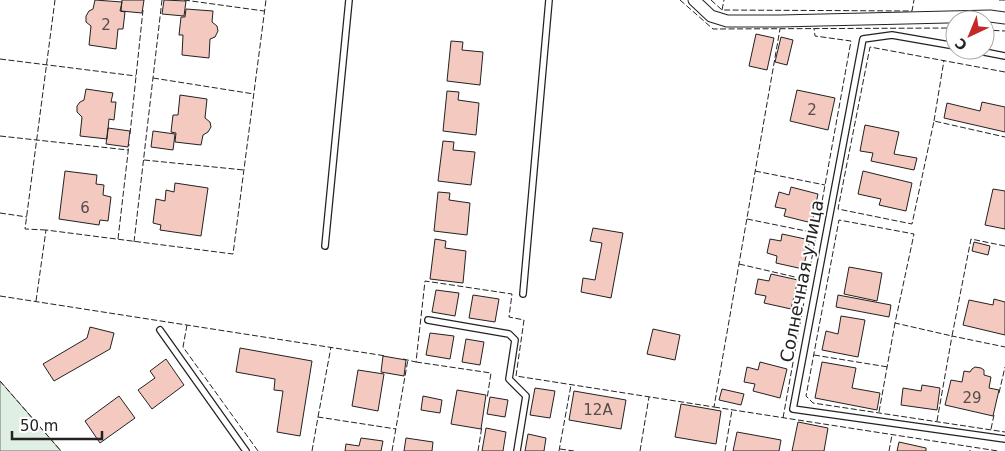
<svg xmlns="http://www.w3.org/2000/svg" width="1005" height="451" viewBox="0 0 1005 451" font-family="'DejaVu Sans',sans-serif">
<style>
.green{fill:#e0efe3;stroke:#6f6f6f}
.building{fill:#f3c9c0;stroke:#222}
.lines{fill:none;stroke-linecap:round;stroke-linejoin:round}
.lane-casing{stroke:#222;stroke-width:8}
.street-casing{stroke:#222;stroke-width:13}
.lane{stroke:#fff;stroke-width:5.5}
.street{stroke:#fff;stroke-width:11}
.fence{stroke:#222;stroke-width:1;stroke-dasharray:6 2.5;stroke-linecap:butt}
.labels{text-anchor:middle;stroke-width:4;stroke-linejoin:round;paint-order:stroke}
.number-label{font-size:15px;fill:#564c4a}
.street-label{font-size:18px;fill:#222;stroke:#fff}
</style>
<rect width="100%" height="100%" fill="#fff"/>
<path class="green" d="M0,381L61,451H0Z"/>
<path class="building" d="M95,0L122,2L120,11L125,12L123,29H118L116,49L89,45L91,26L86,22V16L89,11L93,9Z
M122,0H144L142,13L121,11Z
M164,0L186,1L184,16L162,14Z
M186,9L213,11L212,22L217,26L218,31L215,37L210,39L209,58L182,55L183,35H179L181,17H185Z
M756,34L774,38L767,70L749,66Z
M781,37L793,40L787,65L775,62Z
M451,41L463,42L462,50L483,52L480,85L447,81Z
M86,89L113,93L111,102H116L114,120L109,119L107,139L80,136L82,117L77,112V106L80,102L84,100Z
M797,90L835,98L828,130L790,121Z
M447,91L459,92L458,100L479,103L476,135L443,131Z
M180,95L207,99L205,118L210,122L211,127L208,132L203,135L201,145L175,142L176,133L171,132L173,115H178Z
M982,102L1005,107V132L944,118L947,103L980,111Z
M865,125L899,132L894,154L917,158L914,170L871,161L873,153L860,151Z
M108,128L130,131L128,147L106,144Z
M153,131L175,134L173,150L151,147Z
M443,141L454,142L453,150L475,152L471,185L438,181Z
M65,171L97,175L96,184L104,185L103,195L111,197L108,221L100,220L99,225L59,219Z
M863,171L912,183L906,211L879,205L881,199L858,194Z
M175,183L208,188L201,236L160,230L161,225L153,223L156,199L165,201L166,190L174,192Z
M791,187L818,194L812,223L784,216L786,209L775,207L779,192L789,195Z
M993,189L1005,191V229L985,225Z
M438,192L450,193L449,200L470,203L467,235L434,231Z
M593,228L623,233L611,298L581,292L583,278L595,280L602,243L590,241Z
M782,234L810,240L803,269L776,263L777,256L767,253L770,239L781,241Z
M435,239L446,241L445,248L466,251L463,283L430,279Z
M974,242L990,246L988,255L972,251Z
M849,267L882,273L877,301L844,294Z
M771,274L798,280L791,309L764,303L766,296L755,294L758,279L769,281Z
M436,290L459,293L455,316L432,312Z
M473,295L499,299L495,322L469,318Z
M838,295L891,305L889,317L836,307Z
M994,299L1005,302V335L963,325L969,300L993,305Z
M841,316L865,320L858,357L822,350L826,331L838,334Z
M90,327L114,333L110,349L54,381L43,364L87,338Z
M653,329L680,335L675,360L647,354Z
M430,333L454,336L450,359L426,355Z
M466,339L484,342L480,365L462,362Z
M240,348L312,361L300,436L277,432L283,391L274,390L275,379L236,372Z
M383,356L406,360L404,376L381,372Z
M166,359L184,385L152,409L138,390L155,378L150,371Z
M760,362L787,369L780,398L753,391L755,384L744,382L747,367L758,370Z
M822,362L856,368L852,388L880,393L877,410L815,398Z
M975,367L981,368L984,370V375L991,377L989,388L999,390L993,416L945,405L951,380L962,382L964,371L970,372L972,369Z
M358,370L384,374L378,411L352,406Z
M922,385L940,388L937,410L901,405L903,388L921,391Z
M535,388L555,391L550,418L530,415Z
M722,389L744,394L741,405L719,400Z
M457,390L486,395L481,429L451,424Z
M574,391L626,400L621,429L569,420Z
M119,396L135,418L100,443L85,421Z
M423,396L442,400L440,413L421,410Z
M490,397L508,400L505,417L487,414Z
M681,404L721,411L716,444L675,437Z
M798,422L828,428L824,451H792Z
M486,428L506,432L503,451H482Z
M737,432L781,440L779,451H733Z
M528,434L546,438L544,451H525Z
M361,438L383,441L381,451H345L346,444L359,446Z
M406,438L433,442L432,451H404Z
M899,442L926,448V451H897Z"/>
<g class="lines">
<g class="lane-casing">
<path id="lane" d="M955,46L892,35L863,39L793,409L1005,439
M974,50L1005,56
M325,246L349,0
M523,294L549,0
M428,320L509,334L515,340L509,379L526,396L517,451
M160,330L246,451"/>
</g>
<g class="street-casing">
<path id="street" d="M694,0L711,16L727,21H780L990,16L1005,18"/>
</g>
<use href="#lane" class="lane"/>
<use href="#street" class="street"/>
<path class="fence" d="M184,0L264,11
M680,0L713,29L955,28
M711,0L722,10L912,11L914,0
M999,0H1005
M722,10L724,0
M985,30L1005,31
M0,59L136,76
M1005,72L870,47L838,209L912,224L934,121L1005,137
M153,78L254,94
M934,121L944,60
M130,134L143,10
M0,136L128,150
M144,160L244,170
M755,171L825,185
M0,213L27,217
M747,219L816,233
M46,230L25,229L55,0
M118,239L129,144
M134,242L162,0
M1005,246L971,239L952,336L895,323L914,234L839,220L806,396L813,403L1005,432
M739,264L808,280
M0,296L386,356
M36,301L46,230L233,254L266,0
M187,325L183,347L258,451
M814,355L888,367
M403,359L416,362L425,281L512,294L509,317L524,320L516,376L714,407L780,29
M416,362L491,373L487,399
M0,381L61,451
M999,393L1005,367
M714,407L998,451
M879,412L895,323
M318,417L331,347
M783,418L851,41L815,36L814,28
M937,421L952,336L1005,347
M991,429L994,415
M560,449L574,451
M312,451L318,417L396,429
M392,451L408,359
M478,451L482,426
M559,451L571,385
M640,451L649,397
M725,451L732,410
M889,451L892,435
M970,451V450"/>
</g>
<g class="labels">
<g class="number-label">
<text x="106" y="30">2</text>
<text x="812" y="115">2</text>
<text x="85" y="213">6</text>
<text x="972" y="403">29</text>
<text x="598" y="415">12А</text>
</g>
<g class="street-label">
<text transform="translate(802 281) rotate(-79)" y="6">Солнечная улица</text>
</g>
</g>
<g transform="translate(970 35) rotate(224)"><circle r="24" fill="#ffffff" stroke="#a7a7a7"/>
<path d="M0-4L9 19L0 12L-9 19Z" fill="#c62828"/>
<text y="-8" font-size="14" font-weight="bold" text-anchor="middle" fill="#222222">С</text>
</g>
<path d="M12 431v8h90v-8" fill="none" stroke="#222222" stroke-width="2.5"/>
<text x="20" y="431" font-size="15" fill="#222222" stroke="#ffffff" stroke-width="4" paint-order="stroke">50 m</text>
</svg>
